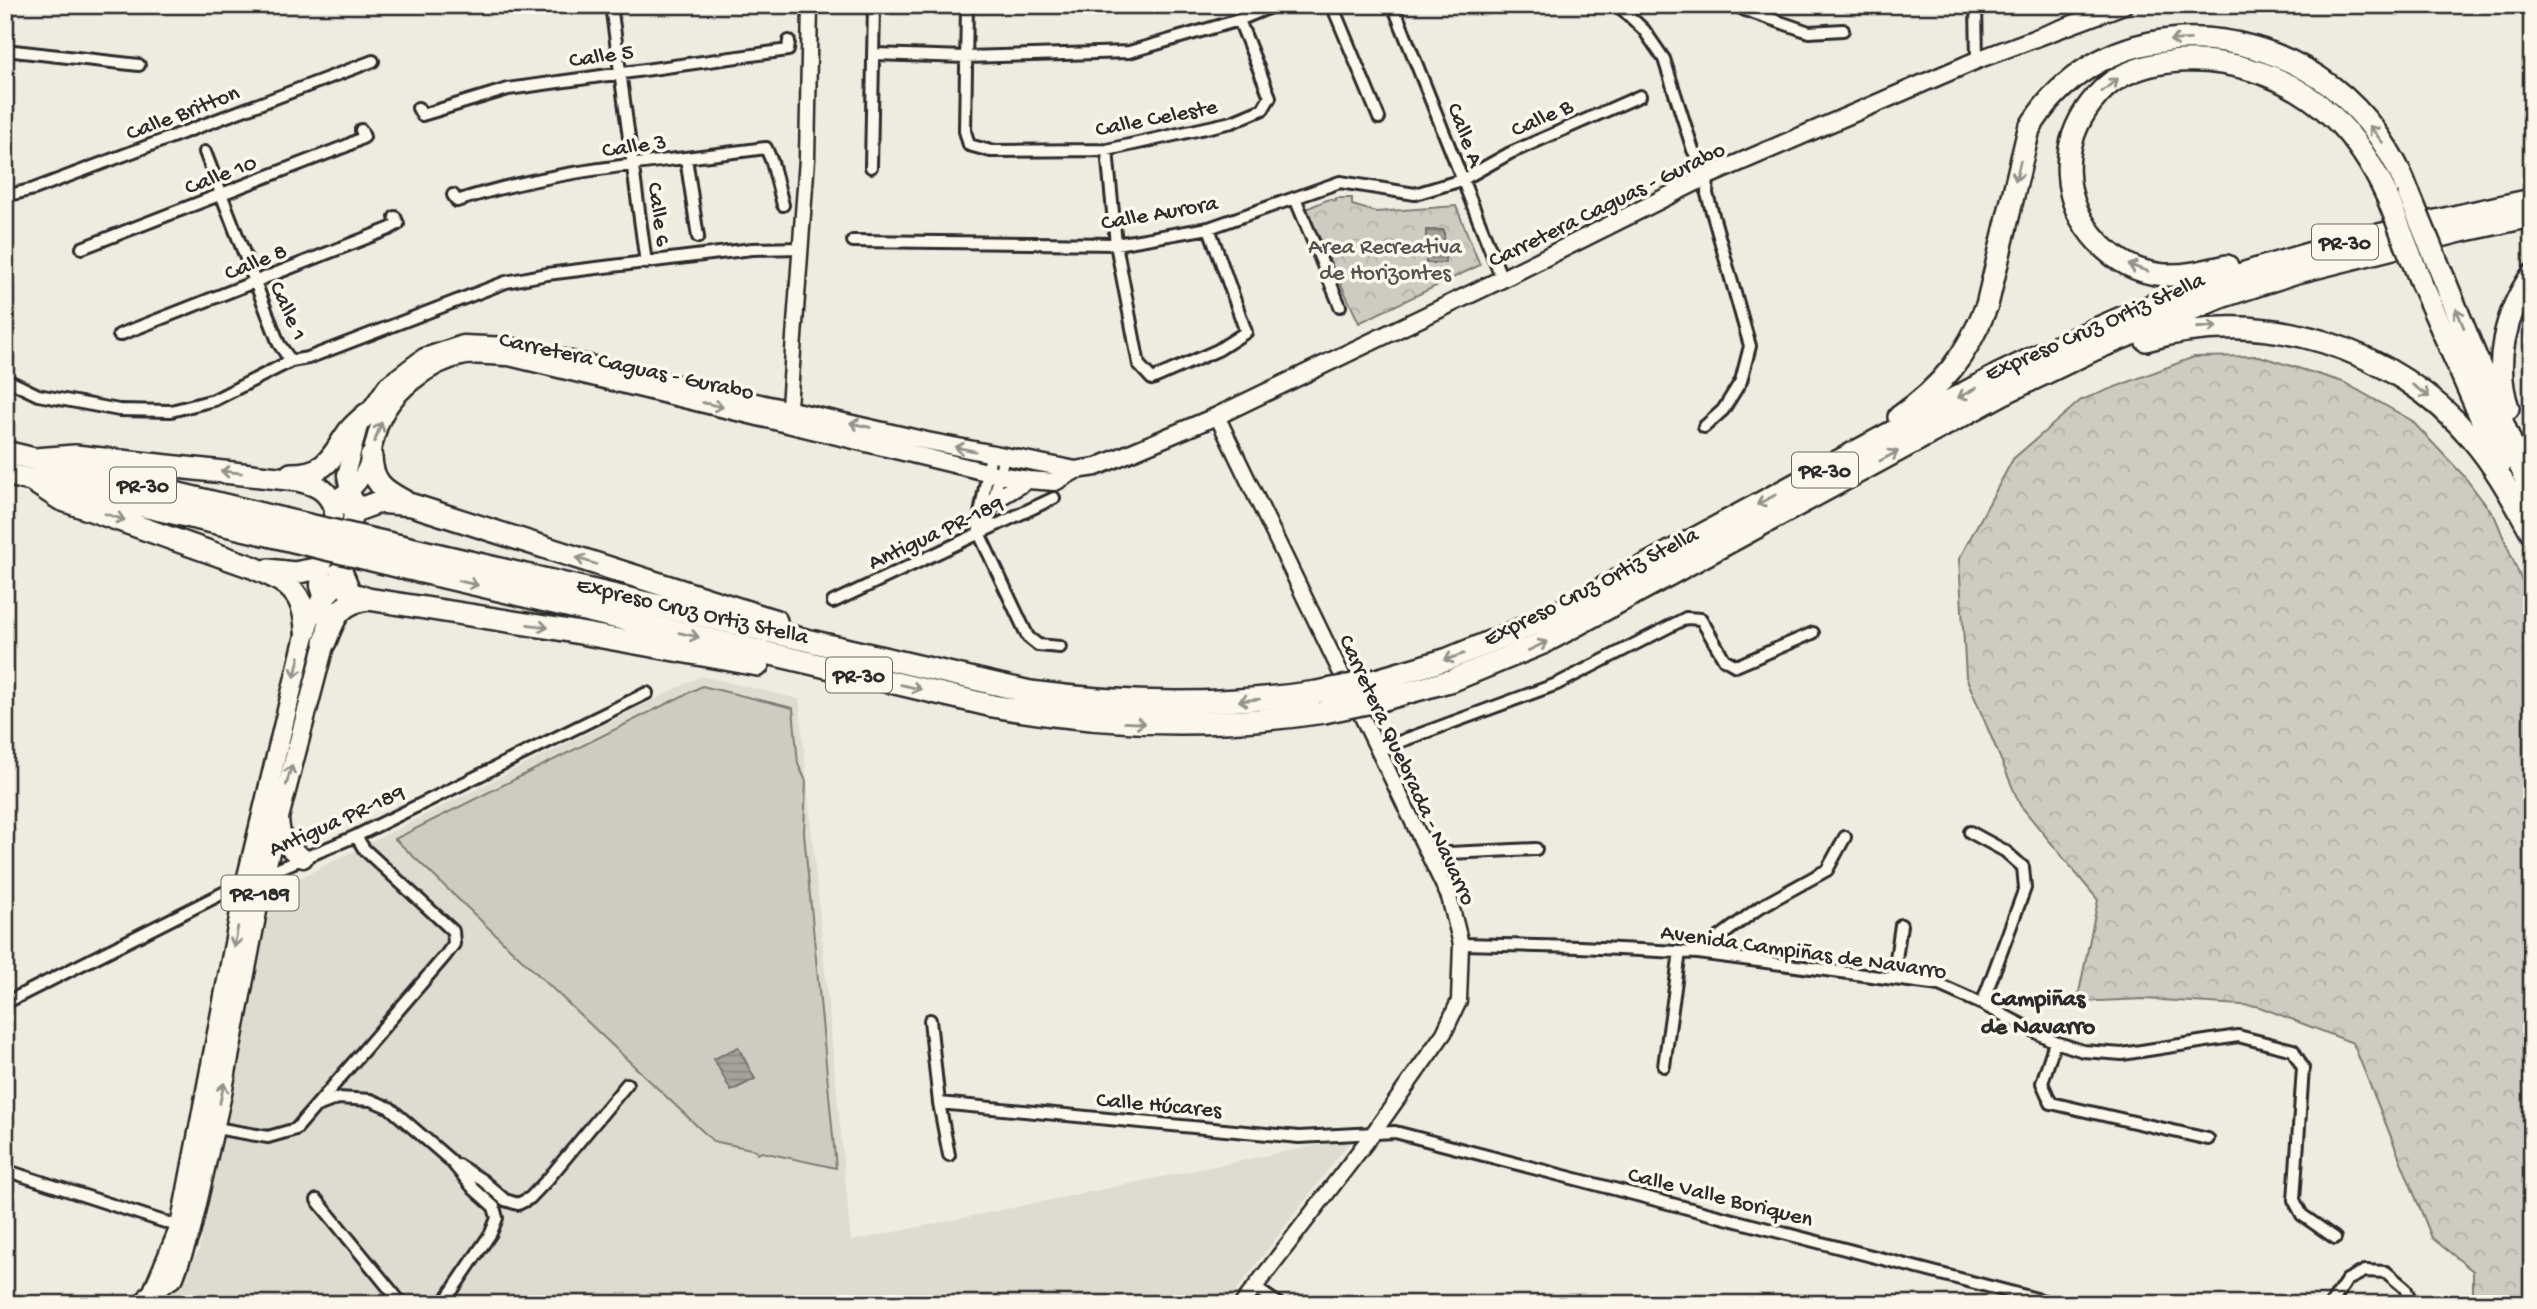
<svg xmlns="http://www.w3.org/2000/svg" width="2537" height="1309" viewBox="0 0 2537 1309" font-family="'Gochi Hand',sans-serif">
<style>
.built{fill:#dedbd1}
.grass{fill:#cecbc2;stroke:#7c7b76;stroke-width:2}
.forest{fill:url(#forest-crowns);stroke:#7c7b76;stroke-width:2}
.water{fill:url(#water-rules);stroke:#74726e;stroke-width:2}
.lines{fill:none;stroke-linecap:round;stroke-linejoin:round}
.minor-casing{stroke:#2b2b2b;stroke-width:16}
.tertiary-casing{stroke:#2b2b2b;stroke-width:19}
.secondary-casing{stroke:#2b2b2b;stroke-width:21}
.primary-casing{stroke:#2b2b2b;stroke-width:23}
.motorway-casing{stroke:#2b2b2b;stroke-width:26}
.minor{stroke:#fbf7ec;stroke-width:10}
.tertiary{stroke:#fbf7ec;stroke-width:14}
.secondary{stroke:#fbf7ec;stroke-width:16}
.primary{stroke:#fbf7ec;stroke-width:18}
.motorway{stroke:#fbf7ec;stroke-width:21}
.motorway-bridge-casing{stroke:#2b2b2b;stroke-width:26;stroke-linecap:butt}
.motorway-bridge{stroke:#fbf7ec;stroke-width:21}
.oneway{stroke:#93918c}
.labels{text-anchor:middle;stroke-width:7;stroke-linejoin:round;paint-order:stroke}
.shield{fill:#fbf7ec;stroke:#696865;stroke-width:2}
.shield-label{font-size:21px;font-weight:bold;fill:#2b2b2b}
.street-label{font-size:23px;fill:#2b2b2b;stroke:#fbf7ec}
.park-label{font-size:23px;fill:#545351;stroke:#fbf7ec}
.neighbourhood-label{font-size:24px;font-weight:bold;fill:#2b2b2b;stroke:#fbf7ec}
</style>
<defs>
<pattern id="forest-crowns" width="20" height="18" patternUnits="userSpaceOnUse" patternTransform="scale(1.75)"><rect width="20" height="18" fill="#cecbc2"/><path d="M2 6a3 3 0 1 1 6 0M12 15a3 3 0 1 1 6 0" fill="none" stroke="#b1aea7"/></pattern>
<pattern id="water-rules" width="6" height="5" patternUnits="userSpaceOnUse" patternTransform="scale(1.75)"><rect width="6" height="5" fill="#a4a29a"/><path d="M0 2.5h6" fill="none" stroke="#86847e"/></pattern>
</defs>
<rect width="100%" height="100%" fill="#eeebe0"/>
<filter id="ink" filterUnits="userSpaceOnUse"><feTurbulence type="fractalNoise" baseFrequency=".0143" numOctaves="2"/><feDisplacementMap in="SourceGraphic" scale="14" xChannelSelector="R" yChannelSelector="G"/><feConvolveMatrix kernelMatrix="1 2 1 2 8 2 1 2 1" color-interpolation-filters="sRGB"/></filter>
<g filter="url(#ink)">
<path class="built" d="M701,676L799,699L851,1241L1318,1145L1350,1141L1226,1304H164L172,1295L199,1250L274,891Z"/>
<path class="grass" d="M702,686L793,708L798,764L806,781L804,833L836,1168L762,1152L757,1154L756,1150L713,1141L395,839Z"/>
<path class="forest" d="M1336,198H1352V205L1376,212L1456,206L1480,265L1359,323L1306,209L1329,199L1336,201Z
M2259,356L2343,382L2411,420L2463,475L2495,517L2532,605V1304H2473V1271L2432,1238L2353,1043L2257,1006L2144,999L2077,1002L2098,900L2020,805L1966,677L1959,559L2013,459L2081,400L2194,357Z"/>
<path class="water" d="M1426,230H1444L1445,263H1426Z
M738,1047L755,1079L731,1091L714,1059Z"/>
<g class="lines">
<g class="minor-casing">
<path id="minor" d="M611,5L646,263
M967,5L965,131L969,145L991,151L1107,150L1232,122L1263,109L1270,97L1239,20
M1332,5L1379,118
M1393,5L1502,279
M1618,5L1644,30L1664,59L1693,150L1708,176L1707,194L1750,346L1741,381L1723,410L1704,427
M1736,5L1745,10L1809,32L1843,30
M1976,5L1977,60
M5,50L139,65
M874,54L966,57L1129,52L1239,20L1275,5
M418,108L422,115L508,89L788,50L789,41
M1107,150L1116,244L1139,365L1152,379L1218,350L1246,332L1209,228
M205,152L279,344L291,361L308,358L506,282L547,274L752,249L802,248
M686,158L698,237
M871,167L874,5
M453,195L457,201C556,168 663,162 766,148L772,162L783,205
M5,196L34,189L373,61
M1295,198L1340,306
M853,241L1116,244L1209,228L1340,182L1415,194L1462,180L1510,153L1640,96
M82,248L346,146L364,137L361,130
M119,335L389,229L398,224L395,217
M5,379L38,395L119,410L171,411L214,400L291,361
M991,454L979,520V533L989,519L1004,456
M979,533L1028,637L1038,645L1060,647
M833,602L1054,498
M1377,750L1557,684L1686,618L1701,619L1724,659L1736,666L1813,633
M1970,832L2005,851L2023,867L2025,888L1982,1004
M1428,854L1536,849
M264,875L356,836L647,693
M1461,944L1580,947L1698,953L1939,985L1982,1004L2055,1042L2083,1051L2122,1054L2238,1036L2293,1050L2303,1068L2294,1200L2302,1215L2335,1238
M1698,953L1760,907L1827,870L1845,837
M1893,979L1901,925
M5,1003L249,880
M930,1020L939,1103L949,1155
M2055,1042L2042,1083L2051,1103L2208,1139
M1664,1066L1680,952
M939,1103L1299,1137L1395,1132L2056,1304
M317,1106L338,1098L371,1100L390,1108L450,1160L474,1189L494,1207L497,1218L491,1233L443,1304
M210,1127L268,1137L296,1129L445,956L454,944L453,931L364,849L356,836
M458,1165L482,1180L505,1200L518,1204L530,1198L548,1179L627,1084
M5,1170L180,1227
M317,1200L402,1304
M1254,1287L1279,1304
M2331,1304L2347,1280L2365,1271L2386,1272L2405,1288L2412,1304"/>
</g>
<g class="tertiary-casing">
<path id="tertiary" d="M1217,416L1449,897L1461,944L1459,1001L1444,1033L1374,1132L1242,1304
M788,420L807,159L810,5"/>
</g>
<g class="secondary-casing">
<path id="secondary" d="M1076,470L927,441L510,346L463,344L424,357L387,385L359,426L346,475L349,491C369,476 371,451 378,429C389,394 430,362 466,356C479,354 496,357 509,357L999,475L1028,480L1055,482L1076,470L1096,467L1217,416L1502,279L1708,176L1977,60L2124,5
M993,501L1028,480"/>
</g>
<g class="primary-casing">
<path id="primary" d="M279,819C281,842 284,846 303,858
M143,1304L153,1291L180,1227L246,881L306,631L313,610L334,588L341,571L354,511V501L349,491L340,497L335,508L321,568L320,586L329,614L325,642L264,875L222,1094L191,1230L174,1277L153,1291"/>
</g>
<g class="motorway-casing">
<path id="motorway" d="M2227,266C2206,271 2185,276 2164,275C2139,273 2116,261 2099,243C2061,203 2058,146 2091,103C2099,93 2107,84 2118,78C2158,56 2210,57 2252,70C2318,90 2359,135 2387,196
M2444,279L2532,495
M2421,282L2501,463
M2146,340C2262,305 2395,347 2472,439C2497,468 2514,501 2532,533
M2508,408C2493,364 2505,313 2532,275
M1899,417C1943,386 1967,355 1987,305L2029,129C2093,21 2237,14 2332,87C2367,114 2394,153 2409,194
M5,452L282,519
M371,457C372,482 383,490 404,501
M35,459L75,456L297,480C316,484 327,489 335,508
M5,474L277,537
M291,474C329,474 331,456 350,430C355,424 361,419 367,414
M31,480L60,499L252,567C286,582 305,590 306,631
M354,511L379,502L412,505L776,621
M405,547L1030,692C1126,705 1220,706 1317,692
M401,567L993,706C1104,726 1213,729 1324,712
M268,570L294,573L321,568
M341,571L350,593L368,599L552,628L758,665
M325,642C335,616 339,603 368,599
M1373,681L1448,659L1546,619L1998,375C2060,345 2123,315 2188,292C2301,252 2415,224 2532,200
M1381,700L1453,680L1543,643L2002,394L2093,350L2221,297L2294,273L2461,231L2532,216"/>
</g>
<use href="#minor" class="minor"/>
<use href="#tertiary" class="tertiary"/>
<use href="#secondary" class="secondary"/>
<use href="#primary" class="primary"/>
<use href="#motorway" class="motorway"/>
<g class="motorway-bridge-casing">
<path id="motorway-bridge" d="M2409,194L2444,279
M2387,196L2421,282
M282,519L405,547
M277,537L401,567
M1317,692L1373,681
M1324,712L1381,700"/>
</g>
<use href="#motorway-bridge" class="motorway-bridge"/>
</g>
<defs><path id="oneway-shaft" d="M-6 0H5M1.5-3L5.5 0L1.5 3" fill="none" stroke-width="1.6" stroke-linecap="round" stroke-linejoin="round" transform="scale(1.75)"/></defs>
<g class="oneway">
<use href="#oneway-shaft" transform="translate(2180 40) rotate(177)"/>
<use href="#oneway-shaft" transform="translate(2110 85) rotate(-39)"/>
<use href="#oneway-shaft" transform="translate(2376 134) rotate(-128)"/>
<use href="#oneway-shaft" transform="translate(2018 171) rotate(103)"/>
<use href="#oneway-shaft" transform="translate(2138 268) rotate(-161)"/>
<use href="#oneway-shaft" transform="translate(2460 318) rotate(-112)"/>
<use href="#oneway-shaft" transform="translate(2207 327) rotate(-4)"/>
<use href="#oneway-shaft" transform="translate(2421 391) rotate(36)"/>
<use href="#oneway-shaft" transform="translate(1967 393) rotate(151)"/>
<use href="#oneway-shaft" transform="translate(713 405) rotate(13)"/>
<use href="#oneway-shaft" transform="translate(860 425) rotate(-167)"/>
<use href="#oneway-shaft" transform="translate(378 432) rotate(-71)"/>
<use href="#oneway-shaft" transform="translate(965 449) rotate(-169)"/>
<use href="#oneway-shaft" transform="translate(1889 456) rotate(-28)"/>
<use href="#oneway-shaft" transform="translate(231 472) rotate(-174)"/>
<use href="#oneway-shaft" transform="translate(1766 500) rotate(152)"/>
<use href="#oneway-shaft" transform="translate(115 517) rotate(18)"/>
<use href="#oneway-shaft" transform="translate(586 561) rotate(-162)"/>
<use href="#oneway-shaft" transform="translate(468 583) rotate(13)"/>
<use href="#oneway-shaft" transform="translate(538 626) rotate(9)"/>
<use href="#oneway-shaft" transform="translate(689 635) rotate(13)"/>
<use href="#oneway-shaft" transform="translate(1538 646) rotate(-25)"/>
<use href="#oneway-shaft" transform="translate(1454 657) rotate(161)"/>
<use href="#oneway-shaft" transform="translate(297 667) rotate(103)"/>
<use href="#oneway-shaft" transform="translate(911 687) rotate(13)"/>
<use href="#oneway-shaft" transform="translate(1249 700) rotate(175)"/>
<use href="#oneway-shaft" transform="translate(1135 723) rotate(3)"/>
<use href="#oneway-shaft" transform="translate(289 775) rotate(-75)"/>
<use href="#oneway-shaft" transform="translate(236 937) rotate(100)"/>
<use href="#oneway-shaft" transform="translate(222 1093) rotate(-78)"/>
</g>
</g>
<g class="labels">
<g class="shield">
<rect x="2312" y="224.5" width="66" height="35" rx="5"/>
<rect x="1792" y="452.5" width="66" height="35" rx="5"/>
<rect x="110" y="467.5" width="66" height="35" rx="5"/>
<rect x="826" y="657.5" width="66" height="35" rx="5"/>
<rect x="221.5" y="875.5" width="77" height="35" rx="5"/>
</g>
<g class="shield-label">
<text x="2345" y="249">PR-30</text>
<text x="1825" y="477">PR-30</text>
<text x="143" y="492">PR-30</text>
<text x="859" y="682">PR-30</text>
<text x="260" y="900">PR-189</text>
</g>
<g class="street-label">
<text transform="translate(601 54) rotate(-8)" y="8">Calle 5</text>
<text transform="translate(182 111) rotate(-21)" y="8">Calle Britton</text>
<text transform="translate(1156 116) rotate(-11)" y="8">Calle Celeste</text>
<text transform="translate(1541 116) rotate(-24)" y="8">Calle B</text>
<text transform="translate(1467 134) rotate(69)" y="8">Calle A</text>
<text transform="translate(634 144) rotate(-8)" y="8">Calle 3</text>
<text transform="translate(220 173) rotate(-21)" y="8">Calle 10</text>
<text transform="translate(1606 203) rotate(-26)" y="8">Carretera Caguas - Gurabo</text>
<text transform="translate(1159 211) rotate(-10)" y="8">Calle Aurora</text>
<text transform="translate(661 214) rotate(82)" y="8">Calle 6</text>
<text transform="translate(255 260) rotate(-22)" y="8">Calle 8</text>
<text transform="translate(290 310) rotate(66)" y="8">Calle 1</text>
<text transform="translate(2094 325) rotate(-24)" y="8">Expreso Cruz Ortiz Stella</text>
<text transform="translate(627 364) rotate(12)" y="8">Carretera Caguas - Gurabo</text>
<text transform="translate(935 531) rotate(-25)" y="8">Antigua PR-189</text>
<text transform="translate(1590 585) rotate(-27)" y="8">Expreso Cruz Ortiz Stella</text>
<text transform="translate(693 609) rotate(13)" y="8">Expreso Cruz Ortiz Stella</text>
<text transform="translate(1409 769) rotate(65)" y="8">Carretera Quebrada - Navarro</text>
<text transform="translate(336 819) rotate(-24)" y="8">Antigua PR-189</text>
<text transform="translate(1804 950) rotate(8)" y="8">Avenida Campiñas de Navarro</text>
<text transform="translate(1159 1103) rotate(5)" y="8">Calle Húcares</text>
<text transform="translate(1721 1195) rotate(14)" y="8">Calle Valle Boriquen</text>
</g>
<g class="park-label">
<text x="1385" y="253">Area Recreativa<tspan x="1385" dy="26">de Horizontes</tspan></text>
</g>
<g class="neighbourhood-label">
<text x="2038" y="1005">Campiñas<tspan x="2038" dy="28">de Navarro</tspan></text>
</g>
</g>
<rect width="2537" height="1309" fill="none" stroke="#fbf7ec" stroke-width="28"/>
<rect x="14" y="14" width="2509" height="1281" fill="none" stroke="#2b2b2b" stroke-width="2.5" filter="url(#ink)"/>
</svg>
